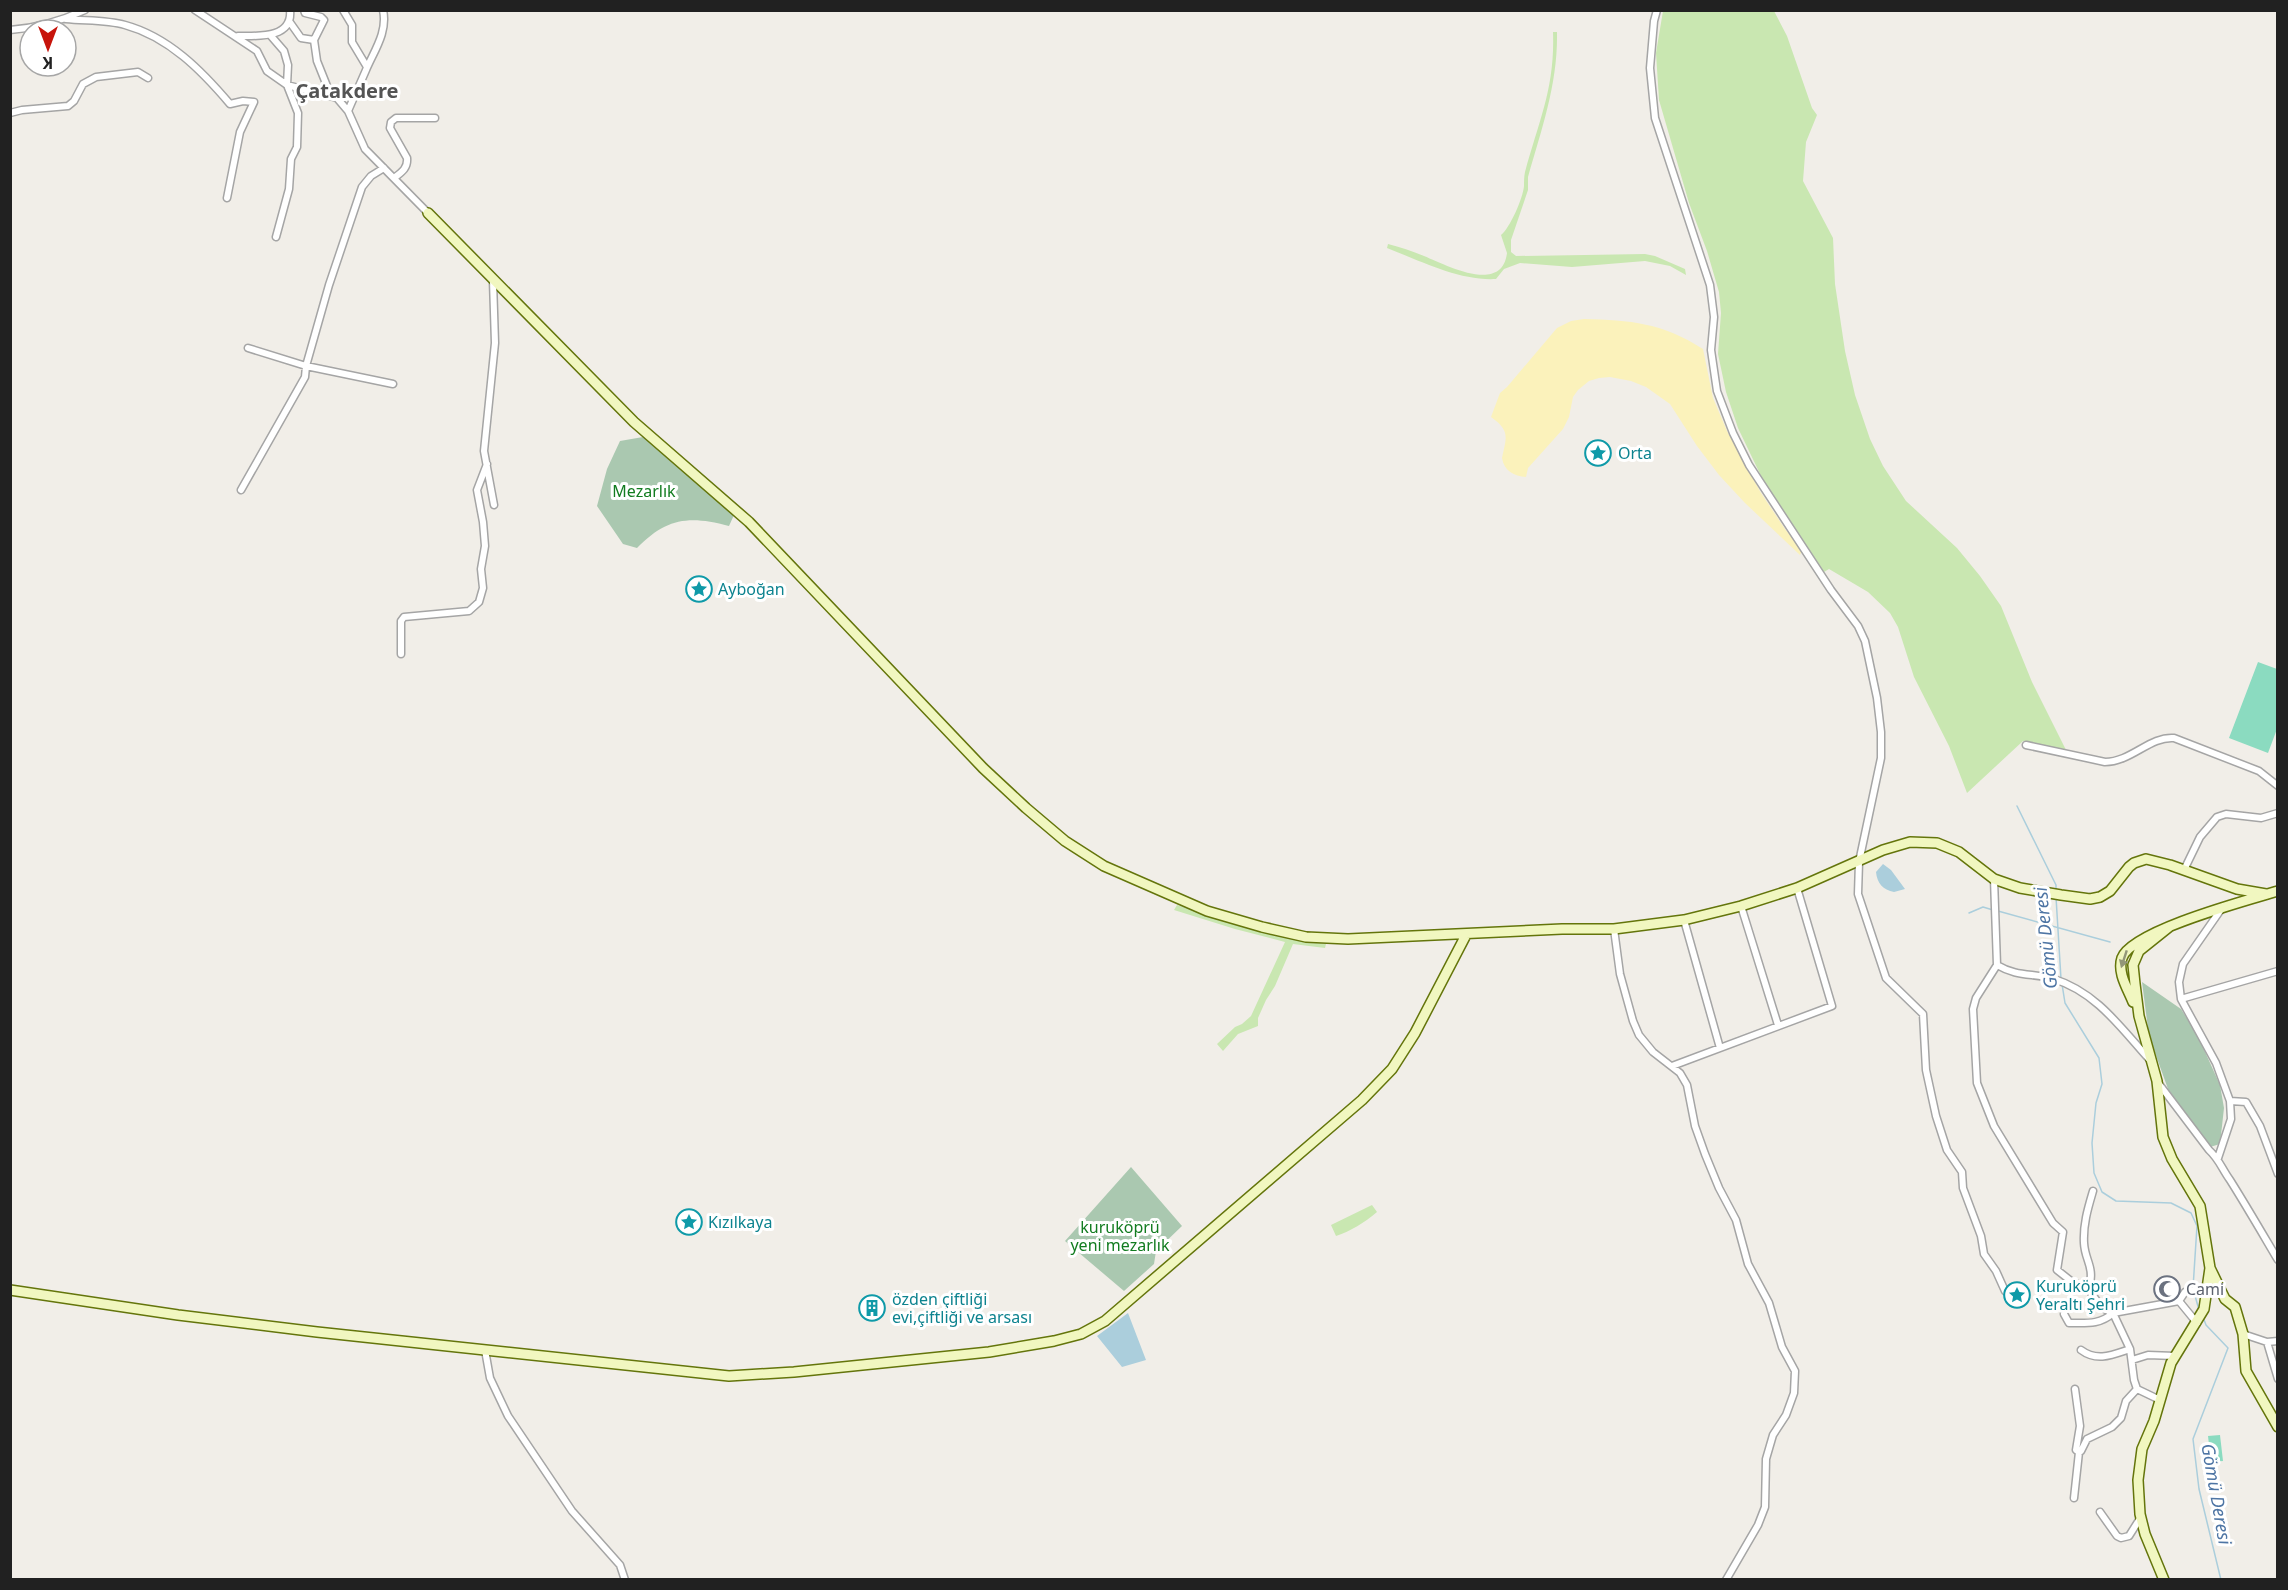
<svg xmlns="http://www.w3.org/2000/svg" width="2288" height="1590" viewBox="0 0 2288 1590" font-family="'Noto Sans',sans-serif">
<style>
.grass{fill:#c9e7b1}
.sand{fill:#fbf2bb}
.cemetery{fill:#aac8b0}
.pitch{fill:#8bdbc0}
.water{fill:#abcedc}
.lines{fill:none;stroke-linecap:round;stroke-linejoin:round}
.stream{stroke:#abcedc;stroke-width:1.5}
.street-casing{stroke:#a5a5a5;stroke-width:9}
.secondary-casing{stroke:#64750b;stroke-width:12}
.street{stroke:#fff;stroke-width:6}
.secondary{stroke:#f1f7c0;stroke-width:9}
.oneway{fill:#939778}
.labels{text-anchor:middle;stroke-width:6;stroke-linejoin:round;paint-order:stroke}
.culture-label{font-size:16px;fill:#0d838f;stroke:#fff;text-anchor:start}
.park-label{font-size:16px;fill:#127c20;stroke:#fff}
.worship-label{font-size:16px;fill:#5b616d;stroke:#fff;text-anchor:start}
.water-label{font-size:18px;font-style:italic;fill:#4e75a4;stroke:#fff}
.quarter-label{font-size:20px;font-weight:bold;fill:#545454;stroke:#fff}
</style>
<rect width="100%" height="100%" fill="#f1eee8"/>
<path class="grass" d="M1663,11H1774L1787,36L1812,108L1817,115L1806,142L1803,181L1833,238L1835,284L1845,351L1855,395L1870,439L1883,466L1906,501L1957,548L1980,576L2001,606L2032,682L2066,750L2023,741L1967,793L1949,746L1914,677L1898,627L1890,613L1868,592L1829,569L1824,572L1761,476L1738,428L1726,392L1718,354L1721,313L1719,292L1707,251L1689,203L1659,100L1656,53Z
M1553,32H1557C1558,83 1542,128 1528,177V190L1511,240V252L1516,256L1645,254L1655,256L1685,269L1686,275L1670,266L1645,261L1572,267L1520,263L1504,269L1496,279C1459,281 1421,261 1387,248L1388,244C1400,247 1412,251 1424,256C1446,265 1502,295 1507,253L1501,235C1510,228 1523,198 1524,186C1524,181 1524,177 1525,172C1539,120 1555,88 1553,32Z
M1177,905L1286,936L1326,944L1325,948L1293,944L1275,986L1266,1000L1258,1018V1026L1238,1034L1223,1051L1217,1044L1235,1027L1242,1024L1251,1016L1285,942L1235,929L1174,910Z
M1372,1205L1377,1212C1364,1223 1351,1231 1336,1236L1331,1225Z"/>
<path class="sand" d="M1584,319C1630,320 1663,323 1703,349L1713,398L1727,431L1761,493L1785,529L1802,550L1800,555L1745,503L1719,475L1697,446L1670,404L1646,387L1631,381L1610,377L1599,378L1589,381L1578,390L1573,397L1569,417L1563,429L1528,468L1526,477C1514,476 1504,471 1502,458C1506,438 1511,431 1491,417L1500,393L1507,387L1557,328L1571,321Z"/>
<path class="cemetery" d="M643,437L734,515L729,526C689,515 666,518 637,548L623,544L597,506L607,469L620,441Z
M2142,982L2181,1009L2197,1034L2220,1085L2224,1108L2220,1144L2210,1147L2168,1089L2149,1036Z
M1131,1167L1182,1226L1156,1251L1154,1264L1124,1291L1065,1241Z"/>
<path class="pitch" d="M2258,662L2277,669V729L2268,753L2229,738Z
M2220,1435L2223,1461L2211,1462L2208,1436Z"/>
<path class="water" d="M1883,864L1891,870L1905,889L1894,892C1883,890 1877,883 1876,872Z
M1128,1313L1146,1360L1122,1367L1097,1336Z"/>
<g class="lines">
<path class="stream" d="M2017,806L2056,885V889
M2056,897L2061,979
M1998,911L2110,942
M1969,913L1983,907L1993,910
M2062,984L2065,1003L2099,1058L2102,1084L2096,1103L2092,1143L2094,1173L2102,1192L2116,1201L2171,1203L2191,1213L2197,1226L2193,1288
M2194,1292L2199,1310
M2203,1317L2206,1325L2228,1348L2193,1439L2199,1489L2221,1580"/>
<g class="street-casing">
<path id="street" d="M195,10L257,51L267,71L287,85L337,98L348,111L365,149L428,213
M304,10L305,13L321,17L324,20L314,40L317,61L331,96
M343,10L352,25V42L367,67
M1657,10L1654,21L1650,68L1655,118L1710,285L1714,317L1711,350L1717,391L1733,433L1749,465L1831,590L1858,626L1865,641L1877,698L1881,732V758L1859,862L1858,894L1886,978L1923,1014L1926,1070L1936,1116L1947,1150L1962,1172L1963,1188L1981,1236L1984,1254L1996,1271L2005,1291
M66,19C85,21 107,20 125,25C169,37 202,71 230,104L243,101L254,102L240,132L227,198
M289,21L301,38L314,40
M10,30C37,28 61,21 85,10
M238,36C257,36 293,39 290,10
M271,36L284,51L288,65L287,85L298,113L297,147L291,159L289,189L276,237
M348,111C354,97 360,84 366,70C374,51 388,32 383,10
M10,113L22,110L68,106L74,101L83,84L96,77L138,72L148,78
M394,178C402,172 408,168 407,158L390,128L391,122L396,118H435
M493,281L495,343L484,451L494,505
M248,348L306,366L393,384
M241,490L305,377L306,366L329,285L362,187L371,176L384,168
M401,654V621L404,617L469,611L479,602L483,588L481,569L485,546L483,522L477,490L487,464
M2026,745L2105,762C2131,762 2150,736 2174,738L2259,771L2278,786
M2184,870L2200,837L2217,817L2226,814L2261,818L2278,813
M1994,879L1997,965C2017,977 2033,973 2054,979C2096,992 2121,1028 2149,1059
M1741,906L1778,1025
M1684,920L1720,1048
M1614,929L1620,974L1633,1021L1639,1035L1653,1052L1680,1073L1687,1085L1695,1126L1705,1154L1719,1188L1736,1220L1748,1264L1769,1303L1782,1347L1795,1371L1794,1393L1786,1415L1773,1435L1766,1459L1765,1507L1758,1525L1726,1580
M1997,965L1976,998L1973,1009L1977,1083L1994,1126L2053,1223L2063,1232L2057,1270L2071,1281L2089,1290L2102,1308L2113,1313L2179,1301L2185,1292L2207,1287
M2181,999L2278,971
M1672,1066L1832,1006L1797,888
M2159,1084L2209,1150C2219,1159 2222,1169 2230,1180C2247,1207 2262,1233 2278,1260
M2230,1101L2246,1102L2260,1126L2278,1174
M2218,1158L2231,1119L2230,1101L2216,1063L2181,999L2179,982L2183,964L2222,908
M2089,1290C2095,1265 2085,1262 2084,1243C2083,1224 2088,1208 2093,1191
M2179,1301L2197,1323
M2064,1314L2069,1323C2086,1323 2100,1325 2113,1313L2130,1349L2134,1380L2137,1389L2160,1400
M2243,1334L2267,1342L2278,1341
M2267,1342L2278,1379
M485,1350L490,1378L508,1416L572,1511L620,1565L625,1580
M2081,1350C2097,1362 2112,1355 2130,1349
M2132,1360L2148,1355L2175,1356
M2075,1389L2080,1426L2076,1450L2079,1452L2081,1451L2087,1439L2112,1427L2121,1418L2126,1401L2137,1389
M2074,1498L2079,1452
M2100,1512L2117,1536L2121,1538L2129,1536L2141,1517"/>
</g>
<g class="secondary-casing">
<path id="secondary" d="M428,213L634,422L749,522L983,768L1026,808L1065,841L1104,866L1207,911L1262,927L1306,937L1348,939L1562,929H1614L1684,920L1741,906L1797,888L1883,850L1910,842L1937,843L1959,852L1994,879L2020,888L2061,895L2090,899L2100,897L2110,891L2129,867L2134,863L2146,859L2170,865L2237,889L2266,894
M2133,1002C2128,989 2117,973 2122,958C2131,931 2248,900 2278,891
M2210,1268L2225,1299L2235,1307L2243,1334L2246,1371L2278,1427
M10,1290L178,1315L317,1332L729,1376L794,1372L989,1352L1054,1341L1081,1334L1105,1321L1362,1100L1392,1069L1415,1033L1466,935
M2164,1580L2145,1534L2140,1514L2138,1480L2142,1449L2154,1421L2171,1363L2204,1309L2210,1268L2200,1206L2172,1159L2163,1137L2157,1081L2139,1016L2135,984L2133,965L2139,951L2169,927"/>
</g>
<use href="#street" class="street"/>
<use href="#secondary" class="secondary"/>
</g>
<defs><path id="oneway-solid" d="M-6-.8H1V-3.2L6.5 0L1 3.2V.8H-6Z" transform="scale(1.5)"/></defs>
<use class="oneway" href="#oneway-solid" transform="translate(2124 959) rotate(108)"/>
<defs>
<g id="sight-ring" transform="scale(1.35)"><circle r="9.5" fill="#fff" stroke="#0f9aa8" stroke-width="1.5"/><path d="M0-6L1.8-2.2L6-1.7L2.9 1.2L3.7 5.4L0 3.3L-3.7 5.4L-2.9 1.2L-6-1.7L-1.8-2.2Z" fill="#0f9aa8"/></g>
<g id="mosque-ring" transform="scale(1.35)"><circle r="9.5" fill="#fff" stroke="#6b7280" stroke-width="1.5"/><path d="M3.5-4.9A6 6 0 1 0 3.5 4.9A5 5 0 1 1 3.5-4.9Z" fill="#6b7280"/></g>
<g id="building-ring" transform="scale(1.35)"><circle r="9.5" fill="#fff" stroke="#0f9aa8" stroke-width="1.5"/><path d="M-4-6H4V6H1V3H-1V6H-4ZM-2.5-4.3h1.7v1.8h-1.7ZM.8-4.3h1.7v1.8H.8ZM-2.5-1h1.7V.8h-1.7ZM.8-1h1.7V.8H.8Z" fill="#0f9aa8"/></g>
</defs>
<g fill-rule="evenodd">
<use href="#sight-ring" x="1598" y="453"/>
<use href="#sight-ring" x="699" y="589"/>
<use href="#sight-ring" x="689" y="1222"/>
<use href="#mosque-ring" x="2167" y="1289"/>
<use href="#sight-ring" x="2017" y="1295"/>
<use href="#building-ring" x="872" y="1308"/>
</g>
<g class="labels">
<g class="culture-label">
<text x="1618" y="459">Orta</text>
<text x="718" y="595">Ayboğan</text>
<text x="708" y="1228">Kızılkaya</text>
<text x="2036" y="1292">Kuruköprü<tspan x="2036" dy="18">Yeraltı Şehri</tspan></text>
<text x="892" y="1305">özden çiftliği<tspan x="892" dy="18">evi,çiftliği ve arsası</tspan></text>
</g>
<g class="park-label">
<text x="644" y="497">Mezarlık</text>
<text x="1120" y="1233">kuruköprü<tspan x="1120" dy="18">yeni mezarlık</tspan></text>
</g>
<g class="worship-label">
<text x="2186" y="1295">Cami</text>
</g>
<g class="water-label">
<text transform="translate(2046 938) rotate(-96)" y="6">Gömü Deresi</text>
<text transform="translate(2216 1494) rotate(80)" y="6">Gömü Deresi</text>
</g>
<g class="quarter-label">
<text x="347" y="98">Çatakdere</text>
</g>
</g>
<rect width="2288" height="1590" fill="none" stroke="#212121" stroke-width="24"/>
<g transform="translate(48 48) rotate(180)"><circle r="28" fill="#ffffff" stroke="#a6a6a6" stroke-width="1.5"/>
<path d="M0-4.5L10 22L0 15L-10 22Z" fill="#c7140b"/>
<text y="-9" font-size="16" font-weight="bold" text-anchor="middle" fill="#212121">K</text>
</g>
</svg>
